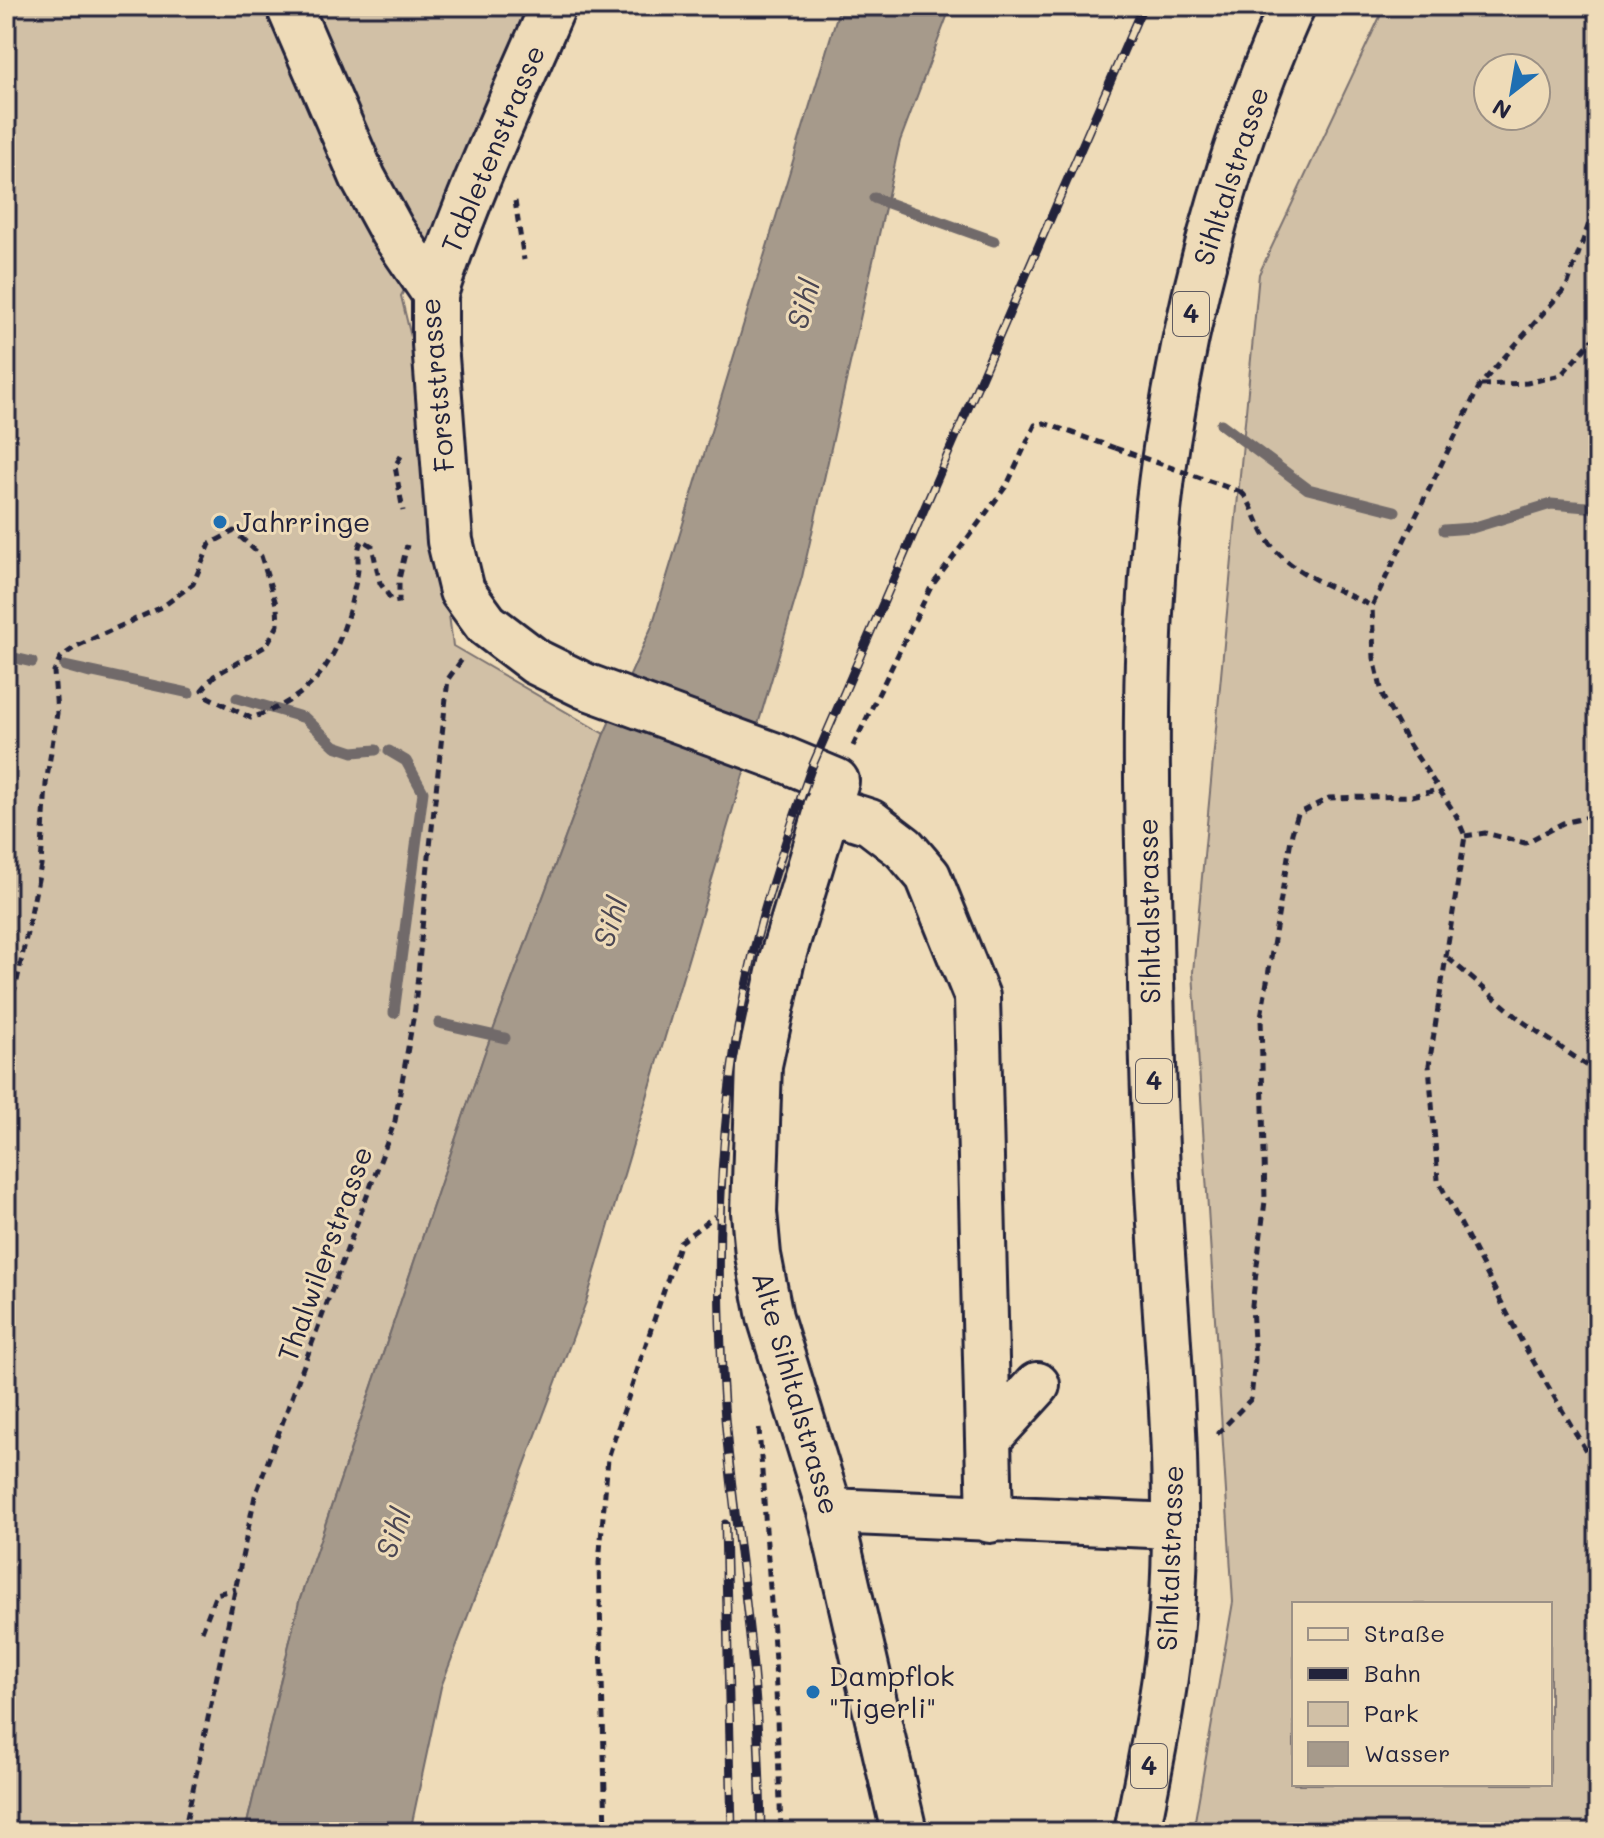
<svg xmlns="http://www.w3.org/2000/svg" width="1604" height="1838" viewBox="0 0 1604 1838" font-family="Mali,sans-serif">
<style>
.green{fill:#d1c0a6;stroke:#7a7170;stroke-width:2;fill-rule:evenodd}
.water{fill:#a69a8b;stroke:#716a6b;stroke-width:2}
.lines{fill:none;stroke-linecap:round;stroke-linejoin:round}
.stream{stroke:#716a6b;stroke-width:11}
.minor-casing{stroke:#22223b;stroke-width:50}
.major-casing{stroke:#22223b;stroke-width:50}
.path{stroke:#22223b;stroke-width:5;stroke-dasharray:8 6;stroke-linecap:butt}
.minor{stroke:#eedbb8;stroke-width:44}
.major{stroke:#eedbb8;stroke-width:44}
.rail-casing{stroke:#22223b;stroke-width:9}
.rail{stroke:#eedbb8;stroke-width:6;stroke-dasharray:18;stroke-linecap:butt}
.path-bridge{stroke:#22223b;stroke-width:5;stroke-dasharray:8 6;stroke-linecap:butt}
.poi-dot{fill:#1f6fb2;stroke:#eedbb8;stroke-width:3}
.labels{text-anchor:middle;stroke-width:6;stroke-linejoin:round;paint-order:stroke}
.shield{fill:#eedbb8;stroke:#5f5a60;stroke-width:2}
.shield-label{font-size:26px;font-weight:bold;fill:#22223b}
.street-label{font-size:28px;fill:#22223b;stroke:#eedbb8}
.poi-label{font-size:28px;fill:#22223b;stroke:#eedbb8;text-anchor:start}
.water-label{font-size:30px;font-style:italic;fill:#4a4653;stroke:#eedbb8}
</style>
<rect width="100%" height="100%" fill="#eedbb8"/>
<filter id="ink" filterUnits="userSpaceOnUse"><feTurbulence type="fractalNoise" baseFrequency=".0125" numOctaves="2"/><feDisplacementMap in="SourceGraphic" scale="16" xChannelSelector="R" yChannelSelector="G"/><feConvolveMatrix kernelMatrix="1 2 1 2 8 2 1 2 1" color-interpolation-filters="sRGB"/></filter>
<g filter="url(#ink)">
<path class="green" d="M6,6H538L439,226L401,296L416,358L453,646L604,734L484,1055L299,1602L245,1832H6Z
M1385,6H1598V1832H1193L1233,1602L1193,972L1259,274ZM1488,68H1536V116H1488ZM1294,1604H1550V1784H1294Z"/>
<path class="water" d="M840,6H951L900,141L802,577L586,1302L441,1687L410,1832H245L299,1602L484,1055L604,734L652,626Z"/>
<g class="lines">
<path class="stream" d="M874,198L994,241
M1221,424L1308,489L1395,511
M1444,530L1472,528L1551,504L1598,508
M6,656L32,662
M90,673L65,666L189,693
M237,698L305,718L335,746L353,752L376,750
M389,751L406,761L423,792L394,1013
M439,1023L505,1038"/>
<g class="minor-casing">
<path id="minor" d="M289,6L363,178L392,231L435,294V344L450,541L462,591L486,624L536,662L585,686L776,756L836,781L782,959L759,1065L754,1212L758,1255L770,1317L830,1511L904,1832
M435,294C467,195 512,101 553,6
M826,808L870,822L904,848L928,876L977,997L988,1439
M830,1511L1174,1526
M990,1520L988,1439L1037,1385"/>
</g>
<g class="major-casing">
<path id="major" d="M1137,1832C1151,1759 1167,1686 1172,1612C1183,1458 1162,1302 1156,1148C1152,1061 1151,974 1149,888C1145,740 1144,589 1167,442C1190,293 1230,145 1292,6"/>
</g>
<path class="path" d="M1598,198L1567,286L1480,385L1372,606L1374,658L1383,697L1408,743L1456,815L1465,836L1429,1065L1438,1180L1522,1342L1598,1471
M515,201L524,260
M1481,385L1527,383L1561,375L1598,334
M401,456L395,466L403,511
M1241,492C1252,501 1258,528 1268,541C1291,574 1337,589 1372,606
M853,746L931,587L1007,485L1035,425L1044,423L1115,448
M1465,836L1485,833L1525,843L1563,823L1598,815
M1448,958L1522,1021L1598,1073
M6,1007L16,986L41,865L46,784L57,713L54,672L61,657L77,646L162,607L193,584L210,544L234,531L261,556L277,607L278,625L266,646L214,676L202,690L208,697L251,718C326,693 342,649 357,576C360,563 355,552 362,540L372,546L380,583L393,602L399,601V579L407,545
M759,1428L775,1661L781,1832
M1217,1434L1251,1399L1255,1360L1252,1305L1265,1201L1261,1017L1292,833L1298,814L1329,798L1412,796L1438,790
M202,1631L216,1594L236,1589
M184,1832L255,1496L395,1121L415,1008L426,884L448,679L463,658
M606,1832L599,1563L608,1458L680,1242L715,1216"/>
<use href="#minor" class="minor"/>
<use href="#major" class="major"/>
<g class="rail-casing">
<path id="rail" d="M725,1524L732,1832
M761,1832C760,1773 758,1715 752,1657C744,1573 730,1489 724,1405C714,1255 718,1100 753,954C768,891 789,830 811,769L1143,6"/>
</g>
<use href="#rail" class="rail"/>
<path class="path-bridge" d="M1115,448L1241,492"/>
</g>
</g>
<g class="poi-dot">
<circle cx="220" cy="522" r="8"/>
<circle cx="813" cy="1692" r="8"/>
</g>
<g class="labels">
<g class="shield">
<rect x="1173" y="292" width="36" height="44" rx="6"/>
<rect x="1136" y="1059" width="36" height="44" rx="6"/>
<rect x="1131" y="1744" width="36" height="44" rx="6"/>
</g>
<g class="shield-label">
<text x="1191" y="323">4</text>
<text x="1154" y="1090">4</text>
<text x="1149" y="1775">4</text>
</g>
<g class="street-label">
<text transform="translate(493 149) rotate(-67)" y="10">Tabletenstrasse</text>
<text transform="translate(1231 176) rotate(-72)" y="10">Sihltalstrasse</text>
<text transform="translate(437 385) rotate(-95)" y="10">Forststrasse</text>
<text transform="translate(1149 911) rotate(-91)" y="10">Sihltalstrasse</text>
<text transform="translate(325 1254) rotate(-70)" y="10">Thalwilerstrasse</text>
<text transform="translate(796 1393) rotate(74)" y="10">Alte Sihltalstrasse</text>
<text transform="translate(1170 1558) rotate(-88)" y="10">Sihltalstrasse</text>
</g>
<g class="poi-label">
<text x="236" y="532">Jahrringe</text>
<text x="829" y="1686">Dampflok<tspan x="829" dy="32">"Tigerli"</tspan></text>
</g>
<g class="water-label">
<text transform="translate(804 304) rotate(-73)" y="10">Sihl</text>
<text transform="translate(611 922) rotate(-71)" y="10">Sihl</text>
<text transform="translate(394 1533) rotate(-70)" y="10">Sihl</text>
</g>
</g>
<rect width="1604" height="1838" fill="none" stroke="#eedbb8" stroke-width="32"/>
<rect x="16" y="16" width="1572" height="1806" fill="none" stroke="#22223b" stroke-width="3" filter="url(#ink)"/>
<rect x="1292" y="1602" width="260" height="184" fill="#eedbb8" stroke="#9c9186" stroke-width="2"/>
<rect x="1308" y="1628" width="40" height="12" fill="#eedbb8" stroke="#9c9186" stroke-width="2"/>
<text x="1364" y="1642" font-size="24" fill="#22223b">Straße</text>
<rect x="1308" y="1668" width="40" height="12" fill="#22223b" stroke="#9c9186" stroke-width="2"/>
<text x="1364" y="1682" font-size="24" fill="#22223b">Bahn</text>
<rect x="1308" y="1702" width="40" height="24" fill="#d1c0a6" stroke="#9c9186" stroke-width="2"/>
<text x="1364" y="1722" font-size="24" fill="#22223b">Park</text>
<rect x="1308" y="1742" width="40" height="24" fill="#a69a8b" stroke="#9c9186" stroke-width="2"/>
<text x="1364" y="1762" font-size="24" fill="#22223b">Wasser</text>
<g transform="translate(1512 92) rotate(211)"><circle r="38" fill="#eedbb8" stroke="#9c9186" stroke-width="2"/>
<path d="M0-6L14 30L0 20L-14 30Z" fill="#1f6fb2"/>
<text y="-12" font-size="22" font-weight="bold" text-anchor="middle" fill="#22223b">N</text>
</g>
</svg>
